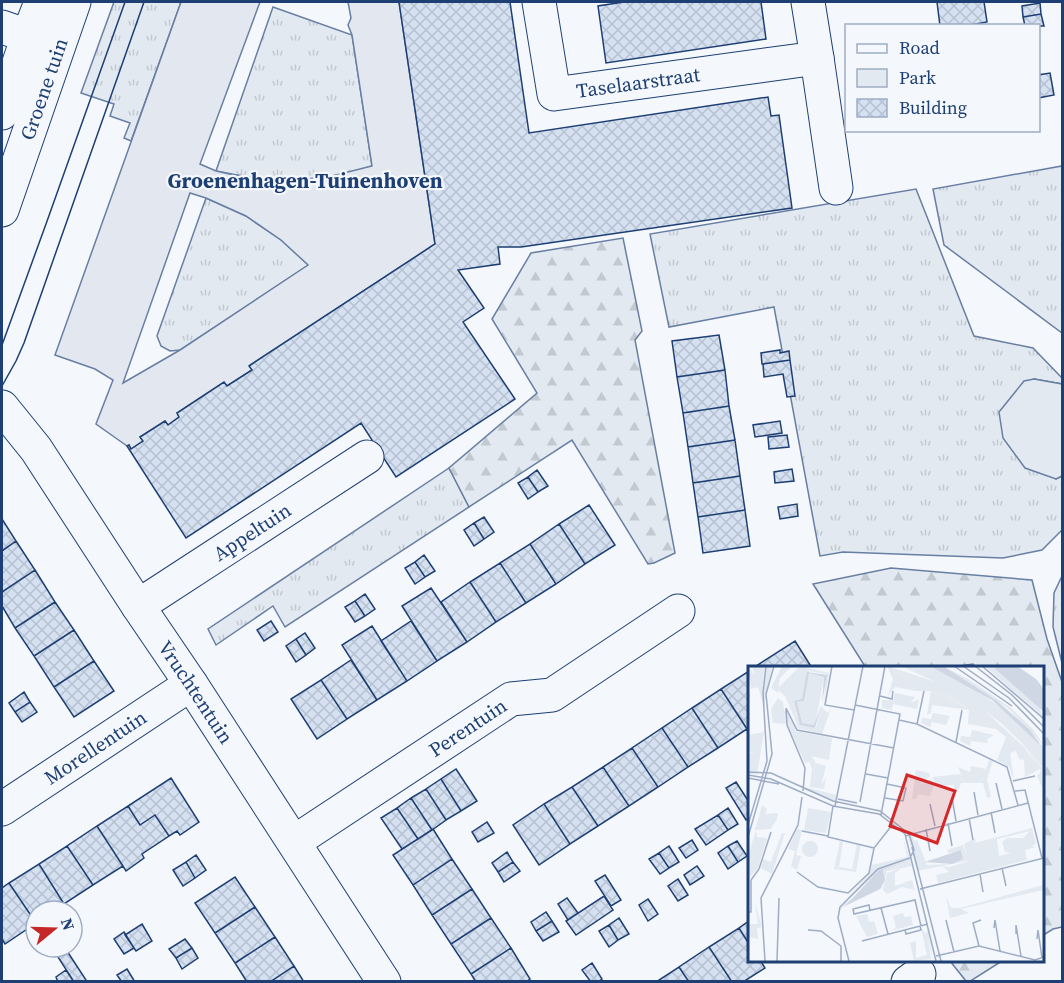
<svg xmlns="http://www.w3.org/2000/svg" width="1064" height="983" viewBox="0 0 1064 983" font-family="'Source Serif 4',serif">
<style>
.grass{fill:url(#grass-tufts);stroke:#687fa3;stroke-width:1.5}
.forest{fill:url(#forest-firs);stroke:#687fa3;stroke-width:1.5}
.park{fill:#e3e9f0;stroke:#687fa3;stroke-width:1.5}
.parking{fill:#e3e8f0;stroke:#687fa3;stroke-width:1.5;fill-rule:evenodd}
.building{fill:url(#building-cross-hatch);stroke:#1d3f73;stroke-width:1.5}
.lines{fill:none;stroke-linecap:round;stroke-linejoin:round}
.minor-casing{stroke:#1d3f73;stroke-width:35}
.tertiary-casing{stroke:#1d3f73;stroke-width:35}
.minor{stroke:#f4f7fb;stroke-width:33}
.tertiary{stroke:#f4f7fb;stroke-width:33}
.tram{stroke:#1d3f73;stroke-width:1.5}
.labels{text-anchor:middle;stroke-width:4.5;stroke-linejoin:round;paint-order:stroke}
.street-label{font-size:20px;fill:#1d3f73;stroke:#f4f7fb}
.neighbourhood-label{font-size:21px;font-weight:bold;fill:#1d3f73;stroke:#f4f7fb}
.inset-road{fill:none;stroke:#9eadc5;stroke-width:1.5}
.view{fill:#d62828;fill-opacity:0.15;stroke:#d62828;stroke-width:3}
.inset-edge{fill:none;stroke:#1d3f73;stroke-width:3}
</style>
<defs>
<pattern id="grass-tufts" width="24" height="20" patternUnits="userSpaceOnUse" patternTransform="scale(1.5)"><rect width="24" height="20" fill="#e3e9f0"/><path d="M3 7l-1-3M5 7V3M7 7l1-3M15 17l-1-3M17 17v-4M19 17l1-3" fill="none" stroke="#c2c9d1"/></pattern>
<pattern id="forest-firs" width="22" height="20" patternUnits="userSpaceOnUse" patternTransform="scale(1.5)"><rect width="22" height="20" fill="#e3e9f0"/><path d="M5 1l3.5 6h-7zM16 11l3.5 6h-7z" fill="#c2c9d1"/></pattern>
<pattern id="building-cross-hatch" width="8" height="8" patternUnits="userSpaceOnUse" patternTransform="scale(1.5)"><rect width="8" height="8" fill="#d5e0f0"/><path d="M0 0l8 8M0 8l8-8" fill="none" stroke="#b6c1d1"/></pattern>
</defs>
<rect width="100%" height="100%" fill="#f4f7fb"/>
<path class="grass" d="M114,2H181L131,141L124,138L130,123L110,116L114,104L81,93Z
M273,7L352,35L372,166C357,170 342,175 327,177C289,183 253,179 216,171Z
M1062,166V333L944,245L933,189Z
M916,189L974,336L1033,348L1062,378V384L1034,379L1056,479L1062,476V530L1042,550L1003,558L843,552L820,556L774,307L669,327L650,234Z
M206,198L246,216L281,240L309,265L180,350L170,351L161,346L157,336Z
M449,468L469,507L285,627L273,606L216,645L208,629Z
M1062,576V663L1053,627L1054,593Z"/>
<path class="forest" d="M623,238L642,331L635,340L675,553L654,563L648,564L572,440L469,507L449,468L537,393L492,319L531,253Z
M891,568L1032,580L1047,639L1062,682V927L1053,929L1042,936V905H1044L1042,897V668H975L973,664L945,668H866L813,584Z
M950,961H1002L969,982L966,981Z"/>
<path class="park" d="M1034,379L1062,384V476L1056,479L1025,468L1003,438L999,412L1024,381Z"/>
<path class="parking" d="M181,2H260L200,164L216,171L243,177L283,181L328,177L372,166L352,35L348,25L351,18L348,2H399L435,244L250,365L252,370L227,386L223,383L177,413L179,417L168,425L165,421L140,437L143,441L131,449L129,445L127,446L96,424L113,380L95,369L55,355ZM190,193L206,198L246,216L281,240L308,265L180,350L123,383Z"/>
<path class="building" d="M399,2H510L529,133L768,97L771,116L779,115L792,208L521,247H498L500,264L458,270L484,308L463,322L515,399L396,477L361,423L186,538L127,446L129,445L131,449L143,441L140,437L165,421L168,425L179,417L177,413L224,382L227,386L252,370L249,366L435,244Z
M624,2H761L766,39L606,63L598,6Z
M937,2H984L987,22L965,26H940Z
M1040,3L1041,14L1023,17L1022,6Z
M1041,14L1044,26H1025L1023,17Z
M1050,73L1054,95L1038,98V75Z
M719,335L725,370L677,377L672,341Z
M780,350V353L789,351L790,360L762,364L761,353Z
M790,360L795,396L787,397L783,374L764,377L763,364Z
M725,370L729,406L683,413L677,377Z
M729,406L735,440L688,447L683,413Z
M780,421L782,433L755,437L753,425Z
M787,435L789,447L769,449L768,437Z
M735,440L740,476L693,483L688,447Z
M792,469L794,481L775,483L774,472Z
M537,470L548,486L538,492L528,477Z
M740,476L745,510L698,517L693,483Z
M528,477L538,492L528,499L518,483Z
M797,504L798,516L780,519L778,507Z
M589,505L615,545L585,564L559,524Z
M745,510L750,546L703,553L698,517Z
M484,517L494,532L484,539L474,523Z
M2,519L16,541L2,551Z
M474,523L484,539L474,546L464,530Z
M559,524L585,564L556,584L530,544Z
M16,541L35,570L2,592V551Z
M530,544L556,584L526,603L500,563Z
M424,555L435,571L425,577L415,562Z
M415,562L425,577L415,584L405,568Z
M500,563L526,603L496,622L470,582Z
M35,570L55,602L15,628L2,606V592Z
M470,582L496,622L467,642L441,602Z
M431,588L467,642L437,661L402,606Z
M365,594L375,609L365,616L355,601Z
M355,601L365,616L355,622L345,607Z
M55,602L74,630L34,656L15,628Z
M271,621L278,632L264,641L257,630Z
M411,621L437,661L407,681L381,641Z
M372,626L407,681L377,700L342,645Z
M74,630L94,661L54,687L34,656Z
M305,633L315,648L306,655L296,639Z
M296,639L306,655L296,662L286,646Z
M795,641L812,668H753Z
M351,660L377,700L347,719L321,680Z
M94,661L114,691L74,717L54,687Z
M749,671V732L721,689Z
M321,680L347,719L317,739L291,699Z
M721,689L747,729L718,748L692,708Z
M24,692L30,702L15,712L9,703Z
M30,702L37,712L22,722L15,712Z
M692,708L718,748L688,767L662,728Z
M662,728L688,767L658,787L632,748Z
M632,748L658,787L629,806L603,767Z
M603,767L629,806L598,826L572,787Z
M456,769L477,801L461,811L441,779Z
M171,778L199,822L180,835L177,831L169,836L155,815L140,825L128,806Z
M441,779L461,811L446,820L426,789Z
M736,782L749,802V818L746,820L726,788Z
M572,787L598,826L570,844L544,804Z
M426,789L446,820L432,830L411,798Z
M411,798L432,830L418,839L397,808Z
M544,804L570,844L539,865L513,825Z
M128,806L140,825L155,815L169,836L142,854L144,858L126,871L97,826Z
M397,808L418,839L402,849L381,818Z
M728,808L738,824L728,830L718,815Z
M718,815L728,830L706,845L695,829Z
M487,822L494,833L478,842L472,832Z
M97,826L123,866L93,885L67,846Z
M433,829L452,859L413,885L393,855Z
M692,840L698,850L686,858L679,848Z
M737,841L747,856L738,862L728,846Z
M67,846L93,885L64,904L39,864Z
M669,846L679,862L669,868L659,853Z
M728,846L738,862L728,869L718,853Z
M507,852L513,862L498,872L492,863Z
M659,853L669,868L660,874L649,859Z
M196,855L206,870L195,878L186,862Z
M452,859L472,889L432,915L413,885Z
M186,862L195,878L183,886L173,870Z
M513,862L520,871L504,882L498,872Z
M39,864L64,904L54,911H36V923L9,883Z
M697,866L704,876L690,885L684,875Z
M605,875L621,900L611,906L595,881Z
M235,877L255,907L215,933L195,903Z
M678,879L688,895L678,901L668,886Z
M9,883L36,923L5,944L2,939V888Z
M472,889L491,918L451,944L432,915Z
M604,896L613,910L576,935L566,921Z
M567,898L578,913L568,920L558,904Z
M648,899L658,914L648,921L639,905Z
M255,907L275,937L235,963L215,933Z
M546,912L552,921L536,931L531,922Z
M491,918L511,948L471,974L451,944Z
M619,918L629,934L618,940L609,925Z
M552,921L559,932L543,941L536,931Z
M749,921V944L739,928Z
M142,924L152,941L136,951L125,935Z
M609,925L618,940L609,947L599,931Z
M739,928L749,944V960H760L765,968L743,982H732L709,947Z
M124,932L134,948L124,954L114,939Z
M275,937L294,966L270,982H247L235,963Z
M185,939L192,948L176,958L169,949Z
M709,947L732,982H689L679,967Z
M192,948L198,958L182,969L176,958Z
M511,948L530,979L526,982H476L471,974Z
M67,951L86,980L83,982H74L58,957Z
M592,963L602,979L598,982H591L582,970Z
M294,966L304,982H270Z
M679,967L689,982H656Z
M127,969L135,982H122L117,975Z
M66,970L74,982H58L56,977Z"/>
<g class="lines">
<g class="minor-casing">
<g id="minor">
<path id="s1" d="M539,2L554,94L817,58L808,2"/>
<path d="M2,27L54,45"/>
<path d="M817,58L836,188"/>
<path id="s2" d="M2,407L36,449L138,606L191,684L384,982"/>
<path id="s3" d="M138,606L367,457"/>
<path id="s4" d="M2,809L191,684"/>
<path id="s5" d="M294,842L511,699L552,695L678,611"/>
<path d="M908,982L919,974"/>
</g>
</g>
<g class="tertiary-casing">
<g id="tertiary">
<path d="M2,113L28,36L41,2"/>
<path id="s6" d="M2,210L74,2"/>
</g>
</g>
<use href="#minor" class="minor"/>
<use href="#tertiary" class="tertiary"/>
<path class="tram" d="M2,345L46,224L125,2
M2,386L16,361L24,343L144,2"/>
</g>
<g class="labels">
<g class="street-label">
<text dy="7" stroke="none"><textPath href="#s1" startOffset="178">Taselaarstraat</textPath></text>
<text dy="7" stroke="none"><textPath href="#s6" startOffset="128">Groene tuin</textPath></text>
<text dy="7" stroke="none"><textPath href="#s3" startOffset="136">Appeltuin</textPath></text>
<text dy="7" stroke="none"><textPath href="#s2" startOffset="345">Vruchtentuin</textPath></text>
<text dy="7" stroke="none"><textPath href="#s5" startOffset="208">Perentuin</textPath></text>
<text dy="7" stroke="none"><textPath href="#s4" startOffset="112">Morellentuin</textPath></text>
</g>
<g class="neighbourhood-label">
<text x="305" y="188">Groenenhagen-Tuinenhoven</text>
</g>
</g>
<g transform="translate(748 666)">
<rect width="296" height="296" fill="#f4f7fb"/>
<path d="M0,0L7,10L4,0H17L14,23L19,0H24L16,41L10,21L3,23ZM34,0H44L32,12L30,27L23,22ZM139,0L188,16L153,0H182L220,18L256,44L295,82V102L273,76L253,57L237,45L277,82L290,102L280,85L294,102L295,123L289,110L293,105L292,103L277,111L276,94L271,93L268,85L262,87L266,114L261,101L249,94L258,71L248,63L220,58L221,44L184,39L183,47L179,49L183,25L220,42L198,28L145,5L168,25L147,21L140,30L145,13ZM195,0L220,13L263,42L285,63L295,79L261,43ZM237,0H244L262,13L291,40L295,51ZM147,27L167,31L162,37L171,33L169,43L145,38L144,44L134,42V34H145ZM30,32L35,36L38,58L25,57L23,43ZM73,40L80,47L83,42L74,68L50,62L46,51L49,49L53,59L68,62ZM40,44L48,65L84,72L81,94L62,90L64,81L55,78L62,96L57,97L39,57L36,45ZM185,47L202,50L198,59L184,56L182,61L173,57L174,52L183,53ZM224,64L246,69L239,73L240,77L223,75L222,80L212,75L213,70L222,71ZM16,66L9,108H0V87L8,86H0V69ZM241,94L245,95L239,113L243,131L239,132L235,117H213L211,123L205,125L206,119L189,120L184,111L213,108L210,101L222,106L223,100L238,103ZM168,104L181,107L182,110L170,119L183,113L186,119L182,130L170,128L168,133H164ZM57,121L88,129L87,136L57,124ZM60,142L83,146L78,167L56,164ZM284,162L288,178L283,180L288,181L277,184L279,194L190,217L188,209L201,206L194,200L202,201L224,194L169,205L160,170L164,168L166,175L169,174L179,199L202,198L215,193L214,185L200,187L199,184L215,179L219,191L216,178L223,174L228,173L227,177ZM282,165L275,172H259L254,176L257,186L263,187L251,190L249,173ZM49,163L54,164L48,189L53,190L49,204L43,200L47,185L40,183ZM8,164L9,171L19,172L10,202L2,211L0,190ZM155,172L164,200L139,205L134,222L89,244L122,207L124,199L159,191ZM157,196L135,204L136,219L129,224L98,236L131,204ZM54 183a8 8 0 1 1 16 0a8 8 0 1 1-16 0ZM295,219V224L213,243L221,247L202,252L198,230L203,242H212ZM7,237L14,261L9,262L10,273L0,271V258H10ZM155,247L156,251L163,250L165,259L142,265L148,262L145,250ZM119,248L121,256L126,255L130,268L119,271L108,250ZM173,262L178,268L180,263L185,295L180,272L183,293L166,295L162,277L168,275V292L179,289Z" fill="#e3e9f0" fill-rule="evenodd"/>
<path d="M52,0L81,7L76,38L78,8L61,5L54,33L46,35L49,49L46,51L37,30L29,23ZM144,5L187,22L221,42L183,25H168ZM54,77L67,79L63,90L67,95L66,115L74,118L78,111L76,123L62,121L64,103ZM34,167H37L24,208L13,202L15,193L23,196ZM92,175L95,176L91,201L104,203L109,178H113L108,206L86,203ZM154,202L147,207V220L164,214L167,224L154,221L139,228L135,224L139,207Z" fill="#e3e9f0"/>
<path d="M67,97L78,100L73,120L66,116ZM14,139L19,143L17,148L30,147L29,153L23,163L7,164Z" fill="#e3e9f0"/>
<path d="M61,7L76,11L67,59L54,57L49,36L56,35Z" fill="#e3e9f0"/>
<path d="M182,0H195L248,34L281,63L295,82L244,34ZM244,0H269L288,13L295,22V45ZM59,6L79,9L74,37L76,11L61,7L56,35L49,36L54,57L66,59L73,40L67,62L52,59L46,35L54,33ZM213,184L215,193L204,198L177,196ZM157,196L135,204L137,214L132,223L97,240L131,204Z" fill="#cfd7e4"/>
<path class="inset-road" d="M84,0L77,39L106,44M206,0L264,40M215,0L261,32L296,68M227,0L264,29L296,61M234,0L296,53M132,30L144,33L145,25M107,39L152,48L133,149M38,42L49,64L146,82M38,43L39,59L57,102L55,125M151,54L169,58L259,101L270,139M169,58L176,25M208,76L214,44M0,106L23,107L85,135L132,145L161,168L166,184L162,192L130,203L92,241L90,252L101,295M118,108L140,112M0,109L23,113L85,140L131,148L157,168L188,295M0,112L31,118M265,115L287,110M248,117L254,143M267,125L277,124L294,192M226,126L230,149M137,132L155,135L158,122L139,118M204,132L208,155M90,133L109,137M112,136L137,0M182,138L187,160M85,140L80,171L126,182M87,140L115,0M243,146L247,167M221,152L225,174M200,157L204,180M0,159L19,95L15,27L18,0M178,163L182,185M54,165L80,170M157,170L280,137M0,171L24,88L18,28L26,0M164,181L193,295M254,202L258,220M49,206L70,221L100,227L121,207L126,182L145,158M232,208L235,226M3,214L11,203L23,166M172,223L296,192M133,242L140,268M122,244L121,239L105,243L106,248L167,234L173,260M0,246H3V214M198,254L206,286M246,262L247,254L252,285M60,264L73,265L93,280V295M157,264L158,268L173,264L172,260M268,268V259L273,290M289,273L290,264L294,292M114,275L180,258M231,280L225,257L233,254M188,290L231,280L287,294L296,291M17,295L13,232L50,159L54,131M29,295L31,232"/>
<path class="view" d="M159,109L207,125L189,177L142,160Z"/>
<rect width="296" height="296" class="inset-edge"/>
</g>
<rect width="1064" height="983" fill="none" stroke="#1d3f73" stroke-width="6"/>
<rect x="845" y="24" width="195" height="108" fill="#f4f7fb" stroke="#9eadc5" stroke-width="1.5"/>
<rect x="857" y="44" width="30" height="9" fill="#f4f7fb" stroke="#9eadc5" stroke-width="1.5"/>
<text x="899" y="54" font-size="18" fill="#1d3f73">Road</text>
<rect x="857" y="69" width="30" height="18" fill="#e3e9f0" stroke="#9eadc5" stroke-width="1.5"/>
<text x="899" y="84" font-size="18" fill="#1d3f73">Park</text>
<rect x="857" y="99" width="30" height="18" fill="url(#building-cross-hatch)" stroke="#9eadc5" stroke-width="1.5"/>
<text x="899" y="114" font-size="18" fill="#1d3f73">Building</text>
<g transform="translate(54 929) rotate(71)"><circle r="28" fill="#f4f7fb" stroke="#9eadc5" stroke-width="1.5"/>
<path d="M0-4.5L10 22L0 15L-10 22Z" fill="#c62828"/>
<text y="-9" font-size="16" font-weight="bold" text-anchor="middle" fill="#1d3f73">N</text>
</g>
</svg>
